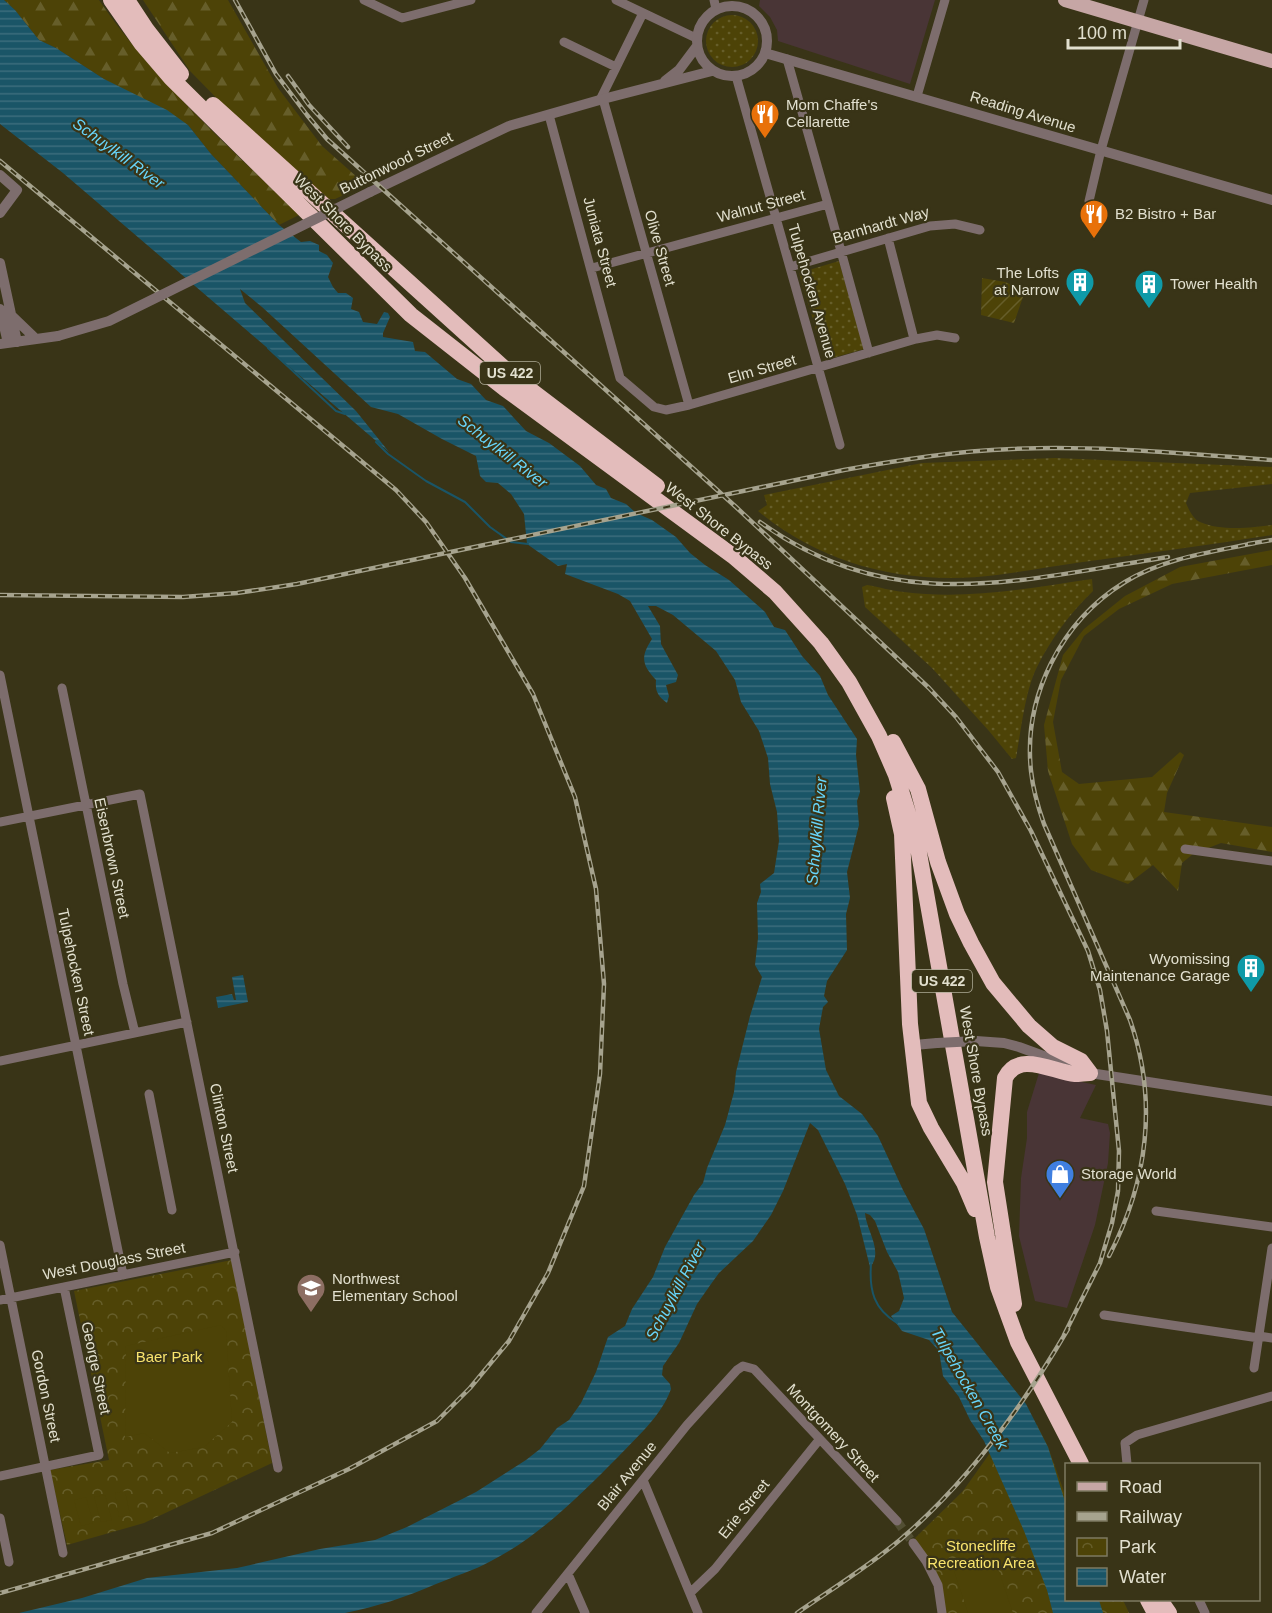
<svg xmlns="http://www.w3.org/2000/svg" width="1272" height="1613" viewBox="0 0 1272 1613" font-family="Arial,sans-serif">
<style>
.commercial{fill:#493536}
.grass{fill:url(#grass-dots)}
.forest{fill:url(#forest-firs)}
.park{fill:url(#park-crowns)}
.garden{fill:url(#garden-furrows)}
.pitch{fill:#4d4307}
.water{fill:url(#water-rules)}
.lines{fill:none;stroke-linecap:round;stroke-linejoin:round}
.stream{stroke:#1a5567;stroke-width:2}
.minor-tunnel{stroke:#524e33;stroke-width:9;stroke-dasharray:9 4.5;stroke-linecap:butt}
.minor{stroke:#7d6d6d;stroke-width:9}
.tertiary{stroke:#7d6d6d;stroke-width:10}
.primary{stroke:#c6a6a5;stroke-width:14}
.motorway{stroke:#e3bcbb;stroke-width:16}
.rail-casing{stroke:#a6a38e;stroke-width:4.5}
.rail{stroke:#393417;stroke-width:2;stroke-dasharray:7;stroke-linecap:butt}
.tertiary-bridge{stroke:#7d6d6d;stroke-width:10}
.labels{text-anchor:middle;stroke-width:4.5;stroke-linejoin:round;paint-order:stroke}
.shield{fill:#393417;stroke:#afac98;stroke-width:1.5}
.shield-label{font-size:14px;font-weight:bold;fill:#e2e0cf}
.poi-label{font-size:15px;fill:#e2e0cf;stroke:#393417;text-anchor:start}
.street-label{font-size:15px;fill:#e2e0cf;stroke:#393417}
.park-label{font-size:15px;fill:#f9e46d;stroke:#393417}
.water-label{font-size:16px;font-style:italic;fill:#67d5fa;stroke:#393417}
</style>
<defs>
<pattern id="grass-dots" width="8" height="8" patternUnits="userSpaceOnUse" patternTransform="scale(1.5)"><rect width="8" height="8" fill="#4d4307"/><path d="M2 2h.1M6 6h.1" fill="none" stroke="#665e2a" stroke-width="1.8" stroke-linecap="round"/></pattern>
<pattern id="forest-firs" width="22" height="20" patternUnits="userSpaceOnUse" patternTransform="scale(1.5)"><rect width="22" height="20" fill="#4d4307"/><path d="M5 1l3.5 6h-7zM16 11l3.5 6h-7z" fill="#665e2a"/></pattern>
<pattern id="park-crowns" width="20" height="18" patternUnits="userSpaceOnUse" patternTransform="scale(1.5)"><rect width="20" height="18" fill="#4d4307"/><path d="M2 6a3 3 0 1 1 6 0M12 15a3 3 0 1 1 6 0" fill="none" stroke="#665e2a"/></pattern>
<pattern id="garden-furrows" width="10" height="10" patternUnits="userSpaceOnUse" patternTransform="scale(1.5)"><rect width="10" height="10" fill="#4d4307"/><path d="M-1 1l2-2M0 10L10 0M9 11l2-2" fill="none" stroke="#665e2a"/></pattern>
<pattern id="water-rules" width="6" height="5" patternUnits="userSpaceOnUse" patternTransform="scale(1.5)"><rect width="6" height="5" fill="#1a5567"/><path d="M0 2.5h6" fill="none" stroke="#3b6d7c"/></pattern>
</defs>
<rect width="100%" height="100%" fill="#393417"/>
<path class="commercial" d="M760,0H935L910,84L778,41L777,30L770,17L759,6Z
M1039,1073L1096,1085L1080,1118L1108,1124L1110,1133L1108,1163L1095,1225L1067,1308L1035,1301L1019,1236L1021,1178L1027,1138V1112Z"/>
<path class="grass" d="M706 41a26 26 0 1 1 52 0a26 26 0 1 1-52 0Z
M839,261L864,349L825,360L799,273Z
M1055,458L1272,467V484L1190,493L1186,503C1189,510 1193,519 1200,522C1220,531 1251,528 1272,525V535C1209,545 1146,553 1083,562C1054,566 1026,571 997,575C911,586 825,567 758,511L767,505L764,495L922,463Z
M1092,579L1093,591C1070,613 1051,639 1037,667C1025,691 1021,731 1016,758L1012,759L989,731L932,668L865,607L862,587L867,585C879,587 892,591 904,592C967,600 1030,588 1092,579Z"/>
<path class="forest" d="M4,0H99C154,81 229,146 299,215L279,225L211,154L188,125L104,79L56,48L39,40L15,10Z
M143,0H228L278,88L322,146L366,185L335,199H329L240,122L190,71Z
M1272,550V565L1172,584L1119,609L1084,636L1061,680L1053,722L1062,772L1079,784L1152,777L1180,752L1184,755L1167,793L1164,812L1272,827V852L1221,843L1193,854L1182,863L1178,891L1153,865L1128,884L1091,870L1072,844L1048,771L1044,725L1063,655L1084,629L1125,596L1180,567Z"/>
<path class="park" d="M232,1260L272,1463L144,1523L67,1545L50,1470L109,1460L74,1291Z
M1037,1425L1048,1447L1066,1497V1600H1123L1129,1613H945L942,1584L915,1538L963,1491L990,1453Z"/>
<path class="garden" d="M982,278L1005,282L1030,292L1023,297L1014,323L981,315Z"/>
<path class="pitch" d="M221,1325L226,1331L232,1422L204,1447L170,1453L144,1433L125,1437L126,1346Z
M125,1491L130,1515L119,1517L115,1493Z
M105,1495L112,1520L101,1522L94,1497Z
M86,1497L93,1523L81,1526L74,1500Z
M992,1551L1013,1613H968L952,1565Z"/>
<path class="water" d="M0,0H4L15,10L39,40L56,48L104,79L167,110L188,125L211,154L279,225L301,242L310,241L319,245V251L327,255L333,263L328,277L333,287L338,293H346L353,298L351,309L359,312L363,322L377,324L384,312L388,313L390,317L383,333V337L413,342L415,351L425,352L457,379L471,384L486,400L503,406L526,431L549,443L580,466L596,485L606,489L611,498L626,504L636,513L652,520L676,537L690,553L705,565L729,580L765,612L774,627L785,630L802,656L820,676L828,695L857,739L856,755L860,792L857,801L859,825L847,872L850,898L846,914L847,950L827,981L824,996L828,1002L823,1007L819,1029L826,1070L839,1096L862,1114L878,1136L903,1190L924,1229L952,1312L1026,1404L1048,1447L1066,1505V1600H1099L1103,1613H1053L1047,1590L1024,1531L984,1441L970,1420L959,1397L943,1376L939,1351L929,1340L902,1331L891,1316L899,1311L904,1298L898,1272L887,1252L875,1221L870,1215L865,1213C866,1230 884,1252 870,1267L857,1215L845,1184L818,1130L810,1123L783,1191L771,1215L753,1241L719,1273L711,1284L697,1304L679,1343L663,1366L662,1375L670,1384L671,1389C662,1415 637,1437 618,1457C580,1495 540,1536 491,1561C473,1571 455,1576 436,1584C406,1597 376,1607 345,1613H19L82,1598L147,1578L237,1568L320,1549L375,1540L407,1527L476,1492L526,1460L540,1449L557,1428L569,1420L581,1403L596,1372L608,1337L625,1326L632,1309L653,1277L665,1247L694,1195L703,1183L707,1168L725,1125L734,1092L736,1072L750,1016L762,977L755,965L758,938L757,903L761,892L760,884L774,873L779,841L777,812L770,784L768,758L759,731L741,702L735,680L716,651L673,615L656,606H648L660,626L661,644L678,675L676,682L666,685L669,696L667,703C658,696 655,692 656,680C642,665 640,657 652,639L630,601L618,594L565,574L567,564L558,566L527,544L524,514L511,494L498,483L486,482L480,476L476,456L442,439L398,414L371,407L262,307L240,289L245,303L356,411L389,452L63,173L0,124Z
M243,975L248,1002L218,1008L216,997L232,994L234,1000H236L232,977Z"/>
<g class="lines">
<path class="stream" d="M268,348L336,411L345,414
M376,442L388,454L426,481L465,502L490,527L511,542L528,544
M871,1264C869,1291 874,1309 897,1323"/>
<path class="minor-tunnel" d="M897,1521L913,1543"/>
<path class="minor" d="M364,0L402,18L471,0
M616,0L696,38
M714,0L716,9
M564,42L616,67
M736,76L840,445
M917,96L945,0
M603,99L689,405
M600,100L643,13
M549,115L620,378L654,407L666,410L689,405L916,339L937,335L955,338
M1089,201L1101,150L1144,0
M828,204L869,353
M888,238L914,339
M790,267L930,226L955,224L980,230
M592,268L828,204L787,59
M0,675L123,1275
M62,688L123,984L135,1033
M0,822L140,794L278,1468
M1185,849L1272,861
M0,1061L187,1022
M149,1094L172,1210
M1156,1211L1272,1227
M0,1245L63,1553
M0,1300L235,1252
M1104,1315L1259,1338
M1259,1336L1272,1338
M1254,1368L1272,1248
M1127,1464L1125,1443L1137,1435L1272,1396
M0,1476L99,1455L64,1287
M643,1480L698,1613
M0,1518L9,1562
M913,1543L926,1561L938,1585L942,1613
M568,1574L585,1613
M690,1593L715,1569L819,1440
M1199,1600L1205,1613
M536,1613L687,1425L737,1370L743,1366L754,1369L897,1521"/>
<path class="tertiary" d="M697 41a35 35 0 1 1 70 0a35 35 0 1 1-70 0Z
M765,53L1272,200
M665,81L679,70L697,46
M0,175L17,190L0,213
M370,192L509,126L603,99L712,71
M0,263L17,342
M0,309L8,343
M11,315L36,339
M0,344L58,336
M976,1041L1004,1043L1019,1047L1090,1073L1272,1101
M914,1045L937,1043"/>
<path class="primary" d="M1065,0L1272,61"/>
<path class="motorway" d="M111,0L141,43L171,78L411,315L504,388L733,556L775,592L821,643L849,682L879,736L896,775L917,842L987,1237L998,1287L1018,1342L1081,1464
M127,0L146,29L181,74
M213,105L515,378L657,486
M893,742L918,789L938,862L957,914L971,943L993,983L1029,1026L1053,1047L1081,1061L1090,1073
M894,798L902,834L910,1024L919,1103L931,1128L964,1183L975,1209
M1014,1304L995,1182L1005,1078C1019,1050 1053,1072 1075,1074C1080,1074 1085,1073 1090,1073
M1148,1600L1155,1613
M1160,1600L1169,1613"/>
<g class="rail-casing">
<path id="rail" d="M235,0L276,74L307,115L327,139L736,507L929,688L956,717L998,772L1031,831L1088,951L1100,990L1107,1031L1119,1151L1118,1191L1112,1223L1100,1263L1064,1335
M288,76L309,105L348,147
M0,161L396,490L426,522L465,578L533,694L575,797L596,889L604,984L600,1074L584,1186L548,1273L509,1341L470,1388L437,1421L349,1469L212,1533L0,1593
M760,522C895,618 1018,580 1168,557
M1248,544L1272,540
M0,595L183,597L237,593L297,584L844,470C900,460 955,451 1012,449C1098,445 1186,454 1272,460
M1109,1256C1148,1181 1158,1100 1130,1020L1044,824C1038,807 1033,790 1031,771C1023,697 1061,621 1125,582C1164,558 1212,552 1255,543
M797,1613C832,1589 869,1566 901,1539C969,1481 1023,1406 1068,1329"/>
</g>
<use href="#rail" class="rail"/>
<path class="tertiary-bridge" d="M58,336L109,321L370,192
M937,1043L976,1041"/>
</g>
<defs>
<g id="restaurant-pin" transform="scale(1.5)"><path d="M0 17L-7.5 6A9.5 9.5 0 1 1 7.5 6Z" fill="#e8710a" stroke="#393417"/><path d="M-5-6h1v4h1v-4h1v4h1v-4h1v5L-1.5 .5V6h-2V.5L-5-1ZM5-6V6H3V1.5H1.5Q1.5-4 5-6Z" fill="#fff"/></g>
<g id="building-pin" transform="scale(1.5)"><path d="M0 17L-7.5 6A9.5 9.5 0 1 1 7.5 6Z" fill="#0f9aa8" stroke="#393417"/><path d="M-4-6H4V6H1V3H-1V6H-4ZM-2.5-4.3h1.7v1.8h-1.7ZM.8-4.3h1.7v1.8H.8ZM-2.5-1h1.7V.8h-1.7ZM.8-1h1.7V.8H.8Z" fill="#fff"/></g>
<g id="shop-pin" transform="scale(1.5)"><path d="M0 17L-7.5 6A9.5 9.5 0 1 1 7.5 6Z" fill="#3f7fe0" stroke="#393417"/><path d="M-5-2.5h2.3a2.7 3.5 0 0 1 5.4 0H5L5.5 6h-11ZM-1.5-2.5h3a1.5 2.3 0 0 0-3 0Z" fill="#fff"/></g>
<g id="school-pin" transform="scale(1.5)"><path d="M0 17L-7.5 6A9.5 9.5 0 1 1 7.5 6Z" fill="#8d6e63" stroke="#393417"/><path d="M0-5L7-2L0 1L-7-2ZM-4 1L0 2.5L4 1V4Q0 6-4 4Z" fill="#fff"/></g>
</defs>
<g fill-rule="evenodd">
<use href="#restaurant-pin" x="765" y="114"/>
<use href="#restaurant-pin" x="1094" y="214"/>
<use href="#building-pin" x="1080" y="282"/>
<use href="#building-pin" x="1149" y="284"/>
<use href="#building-pin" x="1251" y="968"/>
<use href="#shop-pin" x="1060" y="1174"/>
<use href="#school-pin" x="311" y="1288"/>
</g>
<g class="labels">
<g class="shield">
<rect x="480" y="362" width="60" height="22" rx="4.5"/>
<rect x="912" y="970" width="60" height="22" rx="4.5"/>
</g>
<g class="shield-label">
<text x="510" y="378">US 422</text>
<text x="942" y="986">US 422</text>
</g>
<g class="poi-label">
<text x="786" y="110">Mom Chaffe's<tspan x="786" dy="17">Cellarette</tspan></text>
<text x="1115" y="219">B2 Bistro + Bar</text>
<text x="1059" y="278" text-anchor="end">The Lofts<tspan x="1059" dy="17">at Narrow</tspan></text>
<text x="1170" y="289">Tower Health</text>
<text x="1230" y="964" text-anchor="end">Wyomissing<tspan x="1230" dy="17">Maintenance Garage</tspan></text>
<text x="1081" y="1179">Storage World</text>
<text x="332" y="1284">Northwest<tspan x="332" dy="17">Elementary School</tspan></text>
</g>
<g class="street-label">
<text transform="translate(1023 112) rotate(17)" y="5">Reading Avenue</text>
<text transform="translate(396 163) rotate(-26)" y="5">Buttonwood Street</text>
<text transform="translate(761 206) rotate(-15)" y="5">Walnut Street</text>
<text transform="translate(343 223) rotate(45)" y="5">West Shore Bypass</text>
<text transform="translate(881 225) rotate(-16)" y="5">Barnhardt Way</text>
<text transform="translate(600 242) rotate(75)" y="5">Juniata Street</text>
<text transform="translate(660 248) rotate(74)" y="5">Olive Street</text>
<text transform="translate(812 291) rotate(74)" y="5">Tulpehocken Avenue</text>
<text transform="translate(762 369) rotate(-16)" y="5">Elm Street</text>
<text transform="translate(719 526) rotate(38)" y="5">West Shore Bypass</text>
<text transform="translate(112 858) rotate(78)" y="5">Eisenbrown Street</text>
<text transform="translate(76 972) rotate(78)" y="5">Tulpehocken Street</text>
<text transform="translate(976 1071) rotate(80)" y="5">West Shore Bypass</text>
<text transform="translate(224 1128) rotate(78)" y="5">Clinton Street</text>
<text transform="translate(114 1261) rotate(-11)" y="5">West Douglass Street</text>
<text transform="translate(96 1368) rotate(78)" y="5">George Street</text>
<text transform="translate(46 1396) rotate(78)" y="5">Gordon Street</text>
<text transform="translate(833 1433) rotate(47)" y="5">Montgomery Street</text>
<text transform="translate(627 1476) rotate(-51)" y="5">Blair Avenue</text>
<text transform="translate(744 1509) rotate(-51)" y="5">Erie Street</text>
</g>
<g class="park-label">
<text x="169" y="1362">Baer Park</text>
<text x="981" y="1551">Stonecliffe<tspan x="981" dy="17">Recreation Area</tspan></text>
</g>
<g class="water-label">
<text transform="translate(119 153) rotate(36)" y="6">Schuylkill River</text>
<text transform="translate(503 451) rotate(38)" y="6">Schuylkill River</text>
<text transform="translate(816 831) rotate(-85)" y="6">Schuylkill River</text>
<text transform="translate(675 1291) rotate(-62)" y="6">Schuylkill River</text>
<text transform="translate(970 1388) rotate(60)" y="6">Tulpehocken Creek</text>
</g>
</g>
<rect x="1065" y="1463" width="195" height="138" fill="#393417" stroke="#7d7961" stroke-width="1.5"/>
<rect x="1077" y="1482" width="30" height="9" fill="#c6a6a5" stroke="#7d7961" stroke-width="1.5"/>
<text x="1119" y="1493" font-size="18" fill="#e2e0cf">Road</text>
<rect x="1077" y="1512" width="30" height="9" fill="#a6a38e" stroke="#7d7961" stroke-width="1.5"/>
<text x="1119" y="1523" font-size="18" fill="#e2e0cf">Railway</text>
<rect x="1077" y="1538" width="30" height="18" fill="url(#park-crowns)" stroke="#7d7961" stroke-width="1.5"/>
<text x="1119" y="1553" font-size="18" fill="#e2e0cf">Park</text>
<rect x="1077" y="1568" width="30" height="18" fill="url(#water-rules)" stroke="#7d7961" stroke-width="1.5"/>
<text x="1119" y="1583" font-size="18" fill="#e2e0cf">Water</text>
<path d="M1068 39v9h112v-9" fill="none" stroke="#e2e0cf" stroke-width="3"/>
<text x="1077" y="39" font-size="18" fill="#e2e0cf" stroke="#393417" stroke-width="4.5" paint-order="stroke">100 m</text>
</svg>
